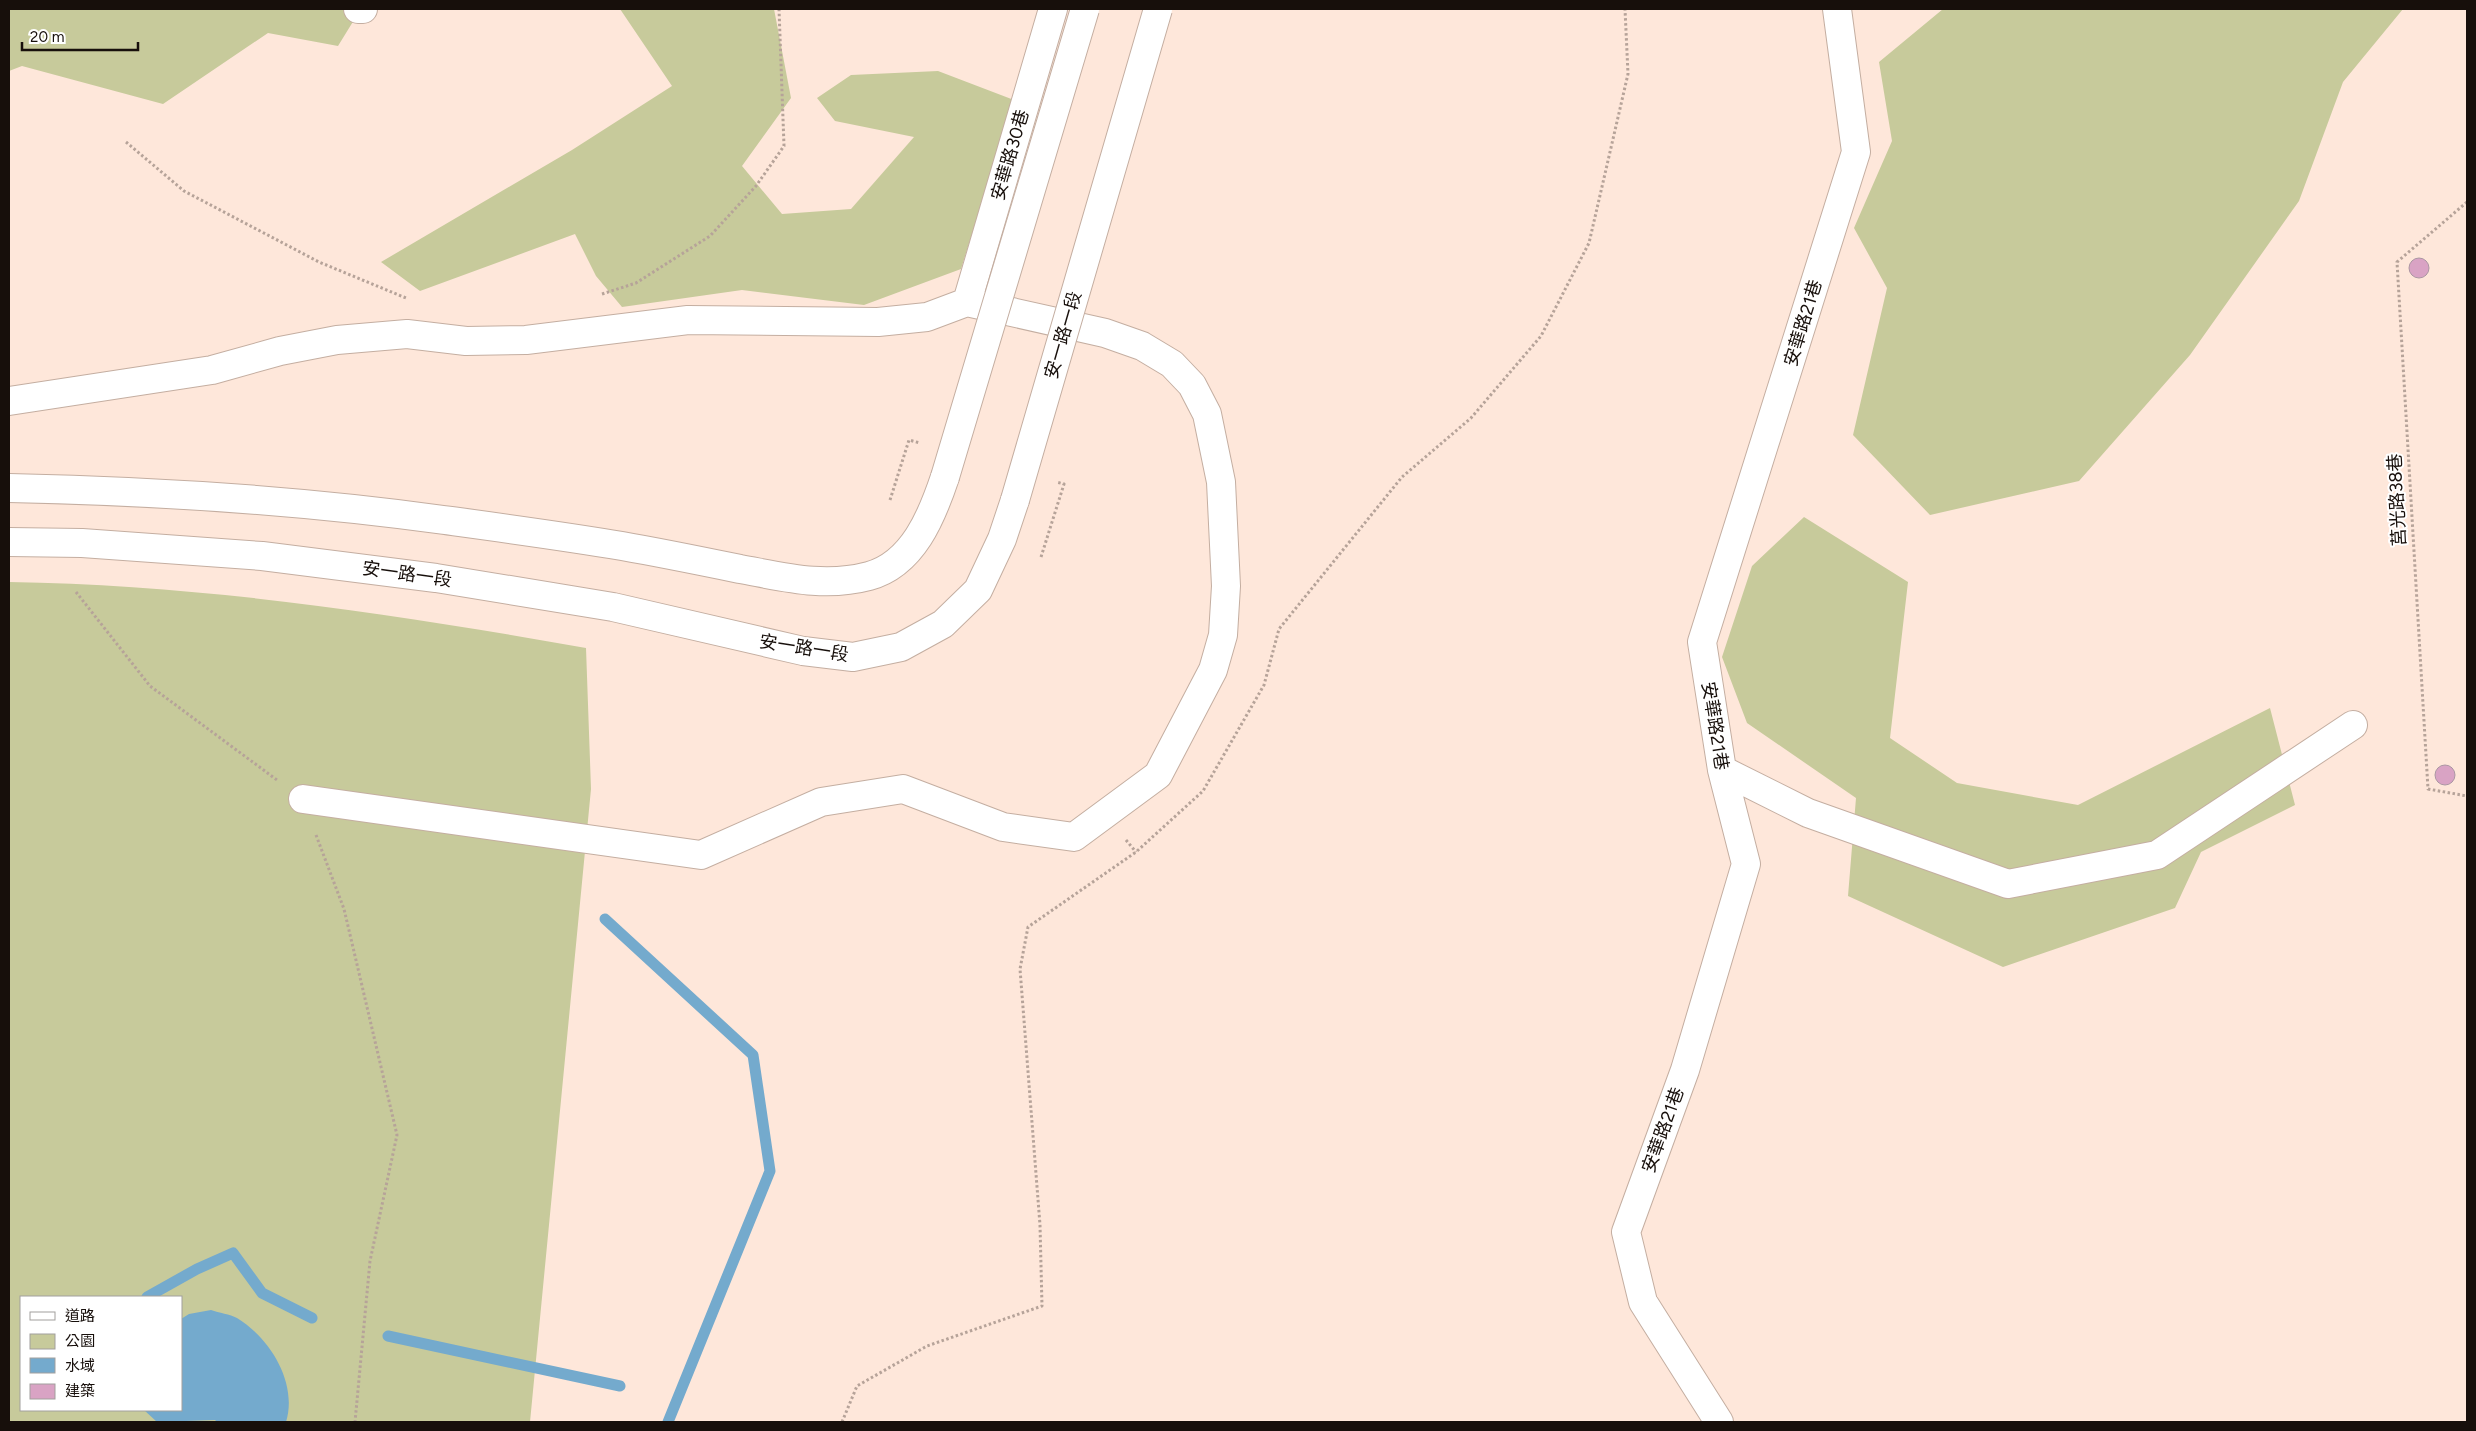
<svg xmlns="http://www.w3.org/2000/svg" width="2476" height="1431" viewBox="0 0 2476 1431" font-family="Figtree,'Noto Sans TC',sans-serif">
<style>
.green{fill:#c7ca9b;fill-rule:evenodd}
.water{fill:#74aacd}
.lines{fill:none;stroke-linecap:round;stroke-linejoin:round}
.stream{stroke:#74aacd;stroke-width:11}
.building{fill:#d9a3c4;stroke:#ab96a3}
.minor-casing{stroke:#c4aea1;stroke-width:30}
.path{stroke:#b6a399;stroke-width:3;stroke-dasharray:2.5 2.5;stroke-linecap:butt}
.minor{stroke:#fff;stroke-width:28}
.minor-bridge-casing{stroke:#c4aea1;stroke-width:30;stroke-linecap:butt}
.minor-bridge{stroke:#fff;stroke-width:28}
.labels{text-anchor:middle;stroke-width:4;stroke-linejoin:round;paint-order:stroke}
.street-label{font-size:18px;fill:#170f0b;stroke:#fff}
</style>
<rect width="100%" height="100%" fill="#fee7da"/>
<path class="green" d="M9,9H347L354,20L338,46L268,33L163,104L22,66L9,71Z
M620,9H774L791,98L742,166L782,214L851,209L914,137L835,121L817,98L851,75L938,71L1014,100L961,269L864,305L742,290L622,307L596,276L575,234L420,291L381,262L572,150L672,86Z
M1943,9H2403L2343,82L2299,201L2190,355L2079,481L1930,515L1853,435L1887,288L1854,228L1892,141L1879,62Z
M1804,517L1908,582L1890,738L1957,783L2078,805L2270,708L2295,805L2201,852L2175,908L2003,967L1848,896L1856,798L1747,723L1722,657L1752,566Z
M9,582C203,585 395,614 586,648L591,789L530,1422H9ZM21,1297H181V1410H21Z"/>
<path class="water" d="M211,1310C219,1313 230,1314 237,1318C270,1338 298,1383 286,1422H217L215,1420L157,1422L144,1410H181V1319L189,1314Z"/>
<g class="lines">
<path class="stream" d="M605,919L753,1055L770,1171L668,1422
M147,1297L197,1269L233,1253L262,1293L312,1318
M388,1336L620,1386"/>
</g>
<path class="building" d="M2409 268a10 10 0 1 1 20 0a10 10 0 1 1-20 0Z
M2435 775a10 10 0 1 1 20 0a10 10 0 1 1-20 0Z"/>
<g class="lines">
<g class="minor-casing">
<path id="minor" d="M358,9H363
M967,302L1053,9
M9,401L212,370L280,351L337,340L407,334L466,341L526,340L688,320L878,322L927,317L967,302L1105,333L1142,346L1172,364L1192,385L1207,414L1221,482L1226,586L1223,635L1213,670L1158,775L1074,837L1003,827L903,789L821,802L701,855L303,799
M9,488C154,491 299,500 444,520C503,528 563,536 622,546C662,553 701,561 740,569C784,577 824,588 869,576C913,564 932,516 945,477
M9,542L82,543L262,556L436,578L613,607L803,651L853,657L901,647L943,624L978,590L1002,539L1015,500
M1722,770L1808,813L2008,884L2157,855L2353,725
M1719,1422L1643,1302L1626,1232L1685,1070L1746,864L1722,770L1702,642L1856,152L1837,9"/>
</g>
<path class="path" d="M126,142L184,191L319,262L406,298
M2467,202L2397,262L2428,789L2467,796
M602,294L636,283L710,236L756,186L784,146L779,9
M890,500L909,440L920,443
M1041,557L1064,484L1056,482
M76,592L150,686L277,780
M316,835L344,909L397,1135L370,1261L355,1422
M1126,840L1136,852
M842,1422L857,1386L927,1346L1042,1306L1040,1225L1020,969L1028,927L1136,852L1203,791L1264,685L1279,629L1402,477L1471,418L1541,336L1589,243L1628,74L1625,9"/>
<use href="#minor" class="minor"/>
<g class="minor-bridge-casing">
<path id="minor-bridge" d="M945,477L1085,9
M1015,500L1158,9"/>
</g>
<use href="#minor-bridge" class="minor-bridge"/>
</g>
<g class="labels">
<g class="street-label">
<text transform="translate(1010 155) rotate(-74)" y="6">安華路30巷</text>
<text transform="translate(1803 323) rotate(-73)" y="6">安華路21巷</text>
<text transform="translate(1063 335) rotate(-74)" y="6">安一路一段</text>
<text transform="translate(2397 500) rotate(-93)" y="6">莒光路38巷</text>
<text transform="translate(407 574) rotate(8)" y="6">安一路一段</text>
<text transform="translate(804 648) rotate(9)" y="6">安一路一段</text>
<text transform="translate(1715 726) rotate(81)" y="6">安華路21巷</text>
<text transform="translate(1663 1130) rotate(-70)" y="6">安華路21巷</text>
</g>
</g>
<rect width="2476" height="1431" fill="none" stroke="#170f0b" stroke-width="20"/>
<rect x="20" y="1296" width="162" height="115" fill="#ffffff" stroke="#a29f9d"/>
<rect x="30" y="1312" width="25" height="8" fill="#ffffff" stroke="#a29f9d"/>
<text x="65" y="1321" font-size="15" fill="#170f0b">道路</text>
<rect x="30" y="1334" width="25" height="15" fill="#c7ca9b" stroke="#a29f9d"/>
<text x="65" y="1346" font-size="15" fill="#170f0b">公園</text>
<rect x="30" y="1358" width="25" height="15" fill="#74aacd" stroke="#a29f9d"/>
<text x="65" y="1371" font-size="15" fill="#170f0b">水域</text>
<rect x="30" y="1384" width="25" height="15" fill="#d9a3c4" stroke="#a29f9d"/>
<text x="65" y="1396" font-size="15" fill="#170f0b">建築</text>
<path d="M22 42v8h116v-8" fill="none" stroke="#170f0b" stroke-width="2.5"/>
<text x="30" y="42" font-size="15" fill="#170f0b" stroke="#ffffff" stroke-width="4" paint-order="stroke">20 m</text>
</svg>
